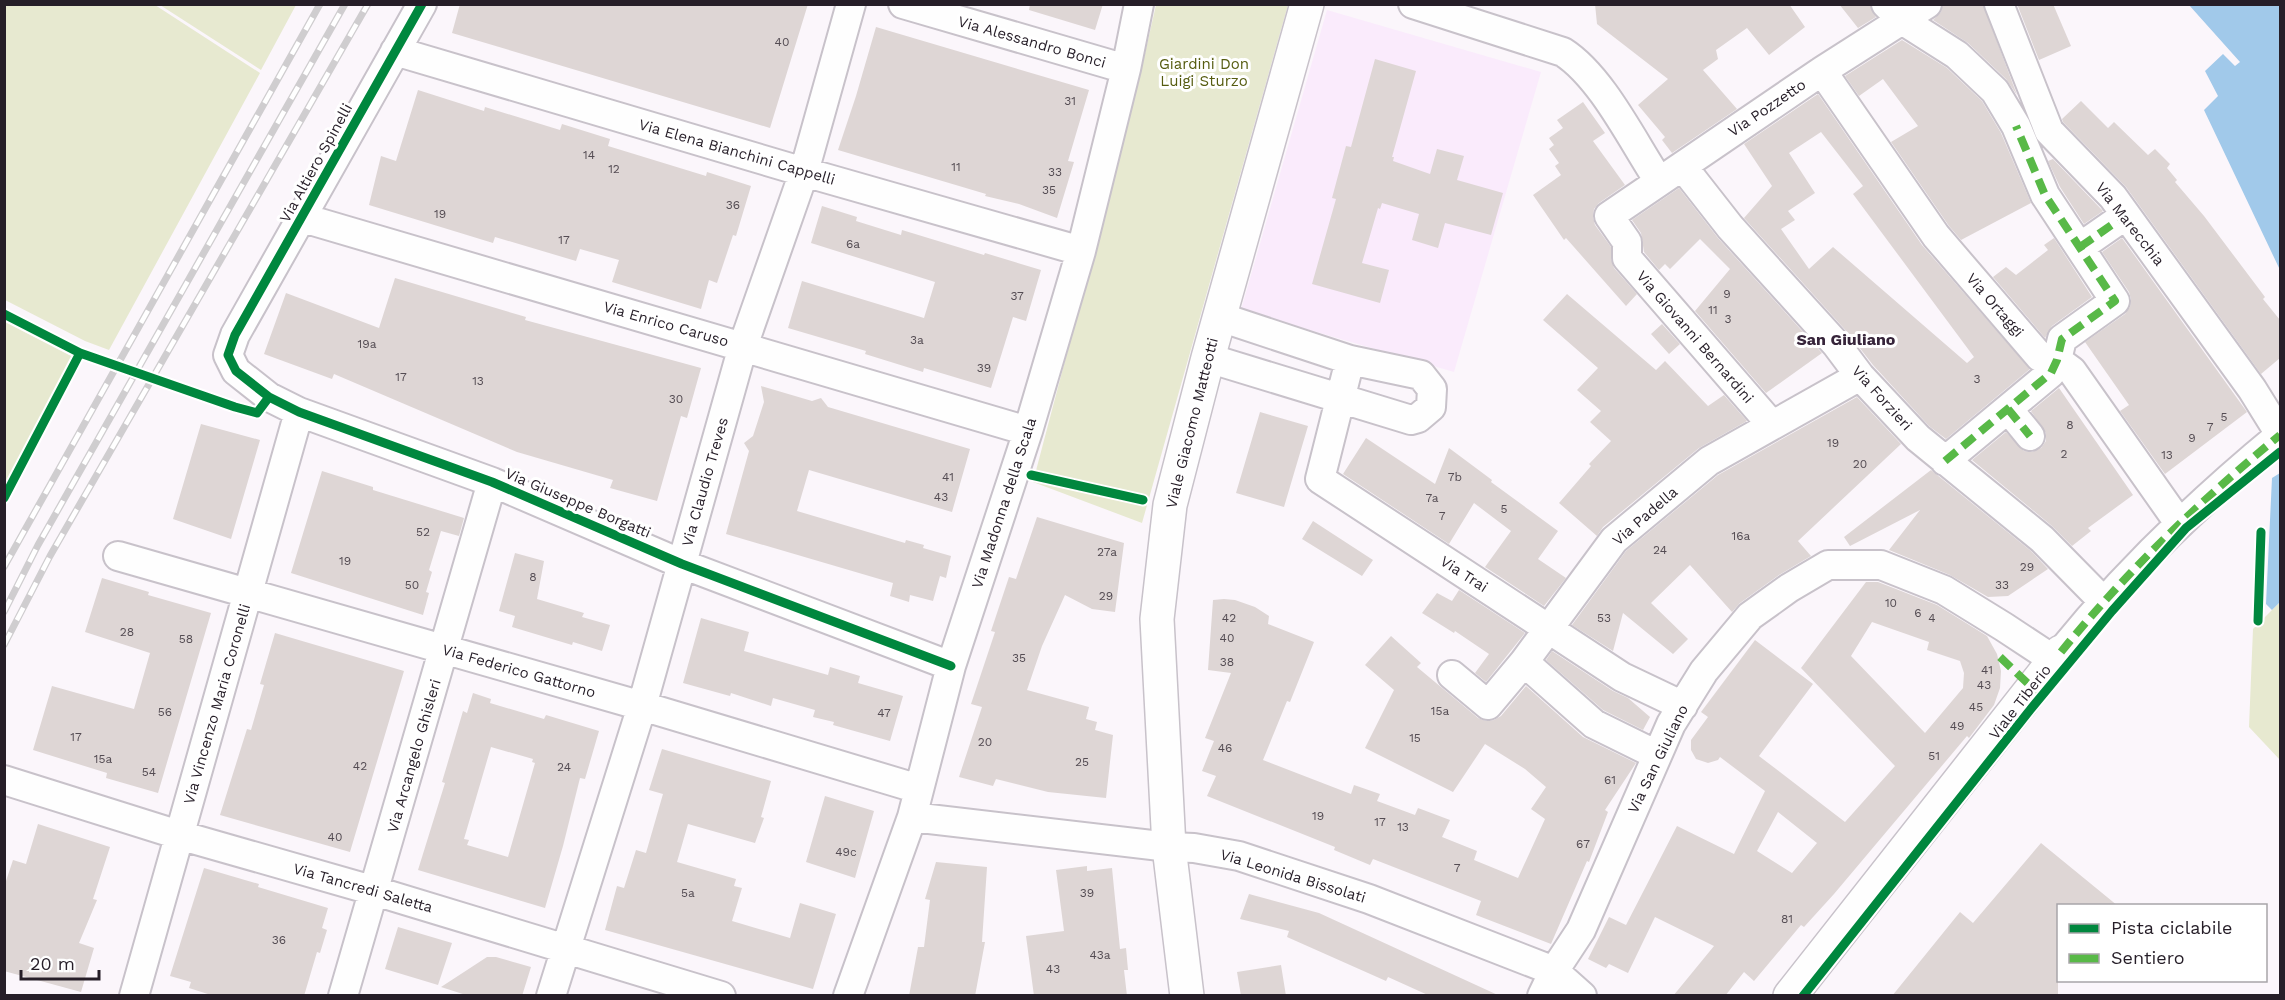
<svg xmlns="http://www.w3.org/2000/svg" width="2285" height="1000" viewBox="0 0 2285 1000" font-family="'Work Sans',sans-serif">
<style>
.built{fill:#faebfc}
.green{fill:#e7e9d0}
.water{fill:#a1c9ea}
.building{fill:#ded6d5;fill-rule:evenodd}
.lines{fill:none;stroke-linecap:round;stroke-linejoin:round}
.street-casing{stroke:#c8c2ca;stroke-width:32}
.secondary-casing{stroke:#c8c2ca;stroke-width:36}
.street{stroke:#fefefe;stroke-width:28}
.secondary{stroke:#fefefe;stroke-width:33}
.rail-casing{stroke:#cfcdcf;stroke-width:7}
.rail{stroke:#fff;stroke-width:4.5;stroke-dasharray:14;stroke-linecap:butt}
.quiet{stroke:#58b947;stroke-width:8;stroke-dasharray:15 8;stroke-linecap:butt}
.cycleway-casing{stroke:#fff;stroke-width:13}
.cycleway{stroke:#00873e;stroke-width:9}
.labels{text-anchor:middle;stroke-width:6;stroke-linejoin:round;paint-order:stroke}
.number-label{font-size:12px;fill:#544c53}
.street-label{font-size:15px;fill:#261e28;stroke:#fff}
.park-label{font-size:15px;fill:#565c10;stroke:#fff}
.neighbourhood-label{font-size:16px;font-weight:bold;fill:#36243a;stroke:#fff}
</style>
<rect width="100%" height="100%" fill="#fbf6fb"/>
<path class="built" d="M1327,10L1541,72L1454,372L1241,310Z"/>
<path class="green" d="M4,5H155L260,73L109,350L85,341L5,300Z
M160,5H296L261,70Z
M1156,5H1288L1142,523L1033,482L1138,84Z
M5,322L73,357L5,484Z
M2280,602V760L2249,727L2253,629Z"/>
<path class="water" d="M2189,5H2280V270L2204,110L2218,96L2205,71L2223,54L2235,66L2240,62Z
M2280,473V602L2272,610L2266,604L2272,478Z"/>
<path class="building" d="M460,4H808L770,128L452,33Z
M1030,4H1103L1095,30L1029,10Z
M1595,4H1789L1805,27L1769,55L1747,28L1716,50L1718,59L1703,70L1737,109L1672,153L1662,140L1665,137L1638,105L1668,79L1597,24Z
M1839,4H1870L1876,17L1858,28Z
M1943,4H1983L2017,95L2006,79L1968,43L1933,20L1941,12Z
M2017,4H2053L2071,46L2039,60Z
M876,27L1089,90L1068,161L1074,162L1057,218L1019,204L985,196L986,194L838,150L856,96Z
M1902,40L1947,68L1982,101L2001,133L2031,203L1961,240L1949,226L1891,142L1918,126L1883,79L1859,96L1845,76Z
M1375,59L1416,71L1392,157H1394L1393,161L1430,174L1437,149L1464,156L1457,180L1503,193L1491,235L1445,223L1438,248L1412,240L1419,214L1382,203L1380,209L1378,208L1362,263L1389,270L1380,303L1312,284L1336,199L1332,198L1346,146L1351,147Z
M418,90L484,111L485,107L560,130L562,124L610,139L608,146L706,176L707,172L751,186L736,236L733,235L717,283L709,280L701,309L612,282L619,260L580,249L576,261L495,237L493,243L369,205L381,156L396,161Z
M1818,94L1922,245L2030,369L1946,439L1929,426L1873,365L1848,333L1744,218L1772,186L1744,144ZM1821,132L1863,186L1853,194L1974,357L1967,363L1833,247L1809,269L1781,229L1795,220L1788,211L1815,193L1789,153Z
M2081,101L2108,128L2114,122L2148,155L2155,149L2170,164L2167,168L2177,180L2175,182L2204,216L2265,297L2263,299L2280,320V358L2261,374L2126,187L2063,122L2062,119Z
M1583,102L1605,133L1593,141L1625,185L1599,203L1594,209L1593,217L1595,225L1611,247V259L1614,268L1637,294L1626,306L1566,238L1564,240L1533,195L1561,175L1555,166L1559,163L1549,149L1554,145L1549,138L1563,128L1557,120Z
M2053,159L2103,211L2084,224L2060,187L2048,161Z
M1679,188L1718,238L1822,353L1766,393L1695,311L1730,269L1700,239L1670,269L1665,264L1659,270L1644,252L1641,233L1632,220Z
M822,206L857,217L856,221L901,235L902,230L984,255L985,253L1041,270L1026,321L1013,317L991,388L924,368L923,372L865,354L866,351L788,328L802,281L924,318L935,282L811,243Z
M2054,238L2092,297L2052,326L2045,338L1993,277L2006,267L2016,275L2048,250L2044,245Z
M2122,238L2247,412L2165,474L2120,411L2129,405L2085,342L2125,314L2130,307L2131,299L2129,292L2102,252Z
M395,278L526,317L525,320L701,368L687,418L681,416L657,501L610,488L613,480L517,452L334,374L332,379L264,354L286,293L379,328Z
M1567,294L1656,370L1665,361L1708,406L1724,395L1747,421L1699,448L1603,527L1597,536L1559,503L1591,466L1589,464L1611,441L1590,422L1601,411L1577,390L1598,368L1543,320Z
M1662,324L1680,344L1669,354L1651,334Z
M761,386L812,401L821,398L828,407L970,449L952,512L809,470L797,511L905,543L906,540L924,545L923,548L951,556L946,578L940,576L933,601L910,595L909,602L890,596L893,583L726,534L749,451L744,443L753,436L764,402Z
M2059,388L2133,495L2088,528L2091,531L2072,546L2052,526L1972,460L2006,432L2024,451L2032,452L2041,448L2046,441V433L2031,411Z
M1857,397L1901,444L1798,541L1811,556L1779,575L1740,603L1732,612L1690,565L1651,603L1688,639L1673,654L1623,613L1613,651L1572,625L1626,551L1718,475Z
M1260,412L1308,426L1284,507L1236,493Z
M201,424L260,440L231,539L173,519Z
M1366,438L1435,484L1449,448L1492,480L1491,482L1558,531L1538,559L1566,578L1544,606L1485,567L1511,531L1474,503L1449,544L1343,474Z
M1931,470L2031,551L2048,569L2008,596L1988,597L1950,575L1889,550L1920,510L1850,546L1844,537Z
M322,471L373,487V490L464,518L459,536L441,531L429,570L432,572L426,592L429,593L423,615L291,573Z
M1037,517L1124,543L1115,612L1092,609L1065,595L1042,646L1027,690L1089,707L1086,719L1097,722L1095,730L1113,735L1106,798L1048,792L996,779L993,786L959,777L982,707L971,704L995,632L991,631L1009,577L1016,579Z
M1313,521L1373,560L1362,576L1302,539Z
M515,553L544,561L537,599L584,613L582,617L610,625L602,651L573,642L572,645L512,627L515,616L499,611Z
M102,578L149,592L148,595L211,613L158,793L106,778L107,773L33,750L52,686L134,709L150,653L85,632Z
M1866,582H1878L1937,605L1987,636L1997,654L2001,671L2000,688L1994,705L1969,738L1967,736L1834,894L1804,927L1801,925L1754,981L1744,972L1725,996H1673L1714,946L1655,917L1628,973L1609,964L1606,968L1588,959L1609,917L1626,925L1677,826L1734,854L1765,791L1720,757L1718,760L1708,763L1696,759L1691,750V740L1708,717L1701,712L1755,640L1813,684L1759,756L1845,822L1895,766L1801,668ZM1872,622L1929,642L1927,650L1960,661L1964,673L1963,688L1925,733L1851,656ZM1778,812L1817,843L1792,873L1757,851Z
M1459,590L1525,633L1486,682L1475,673L1489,654L1455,631L1454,633L1422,613L1437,593L1452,601Z
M1224,599L1235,600L1255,607L1269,616L1268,624L1314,642L1290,702L1287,701L1263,760L1351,794L1354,785L1380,794L1377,801L1415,815L1418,808L1450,820L1442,837L1477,851L1474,860L1518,878L1545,819L1531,809L1546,787L1525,769L1485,744L1453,792L1365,748L1394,690L1365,665L1391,636L1421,663L1417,667L1478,718L1486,721L1494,720L1501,716L1526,686L1583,737L1636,763L1605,810L1608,812L1589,862L1587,861L1551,944L1476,915L1481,901L1373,859L1370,865L1334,850L1335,847L1207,796L1216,776L1202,771L1214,741L1205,738L1231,673L1208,670L1213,600Z
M701,618L749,632L744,651L828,675L830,667L860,676L858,683L903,696L890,741L833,725L834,722L813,717L815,710L773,698L771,706L731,693L730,696L683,683Z
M275,633L404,671L350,852L220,815L247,729L251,730L264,685L260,684Z
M1552,651L1613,691L1628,698L1650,717L1643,730L1603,710L1546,660Z
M473,693L491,699L490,703L544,719L546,715L599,731L585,779L580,778L563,846L545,908L418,870L445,783L442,782L463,711L467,713ZM491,747L533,759L532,762L535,763L508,857L467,845L469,840L464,839Z
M662,749L771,781L761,817L764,818L755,843L688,824L677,862L736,879L734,886L742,888L732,921L790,938L800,903L836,914L813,989L605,930L617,886L624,888L636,850L646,853L663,794L649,790Z
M825,796L874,811L855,878L806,862Z
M38,824L110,847L93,899L97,900L79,943L94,948L81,992L4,971V887L13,860L26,864Z
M2041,843L2118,906H2058V996H1892L1960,912L1973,923Z
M936,862L987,867L982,942H985L975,996H909L918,947H924L930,900L925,899Z
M1087,866V871L1112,868L1120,949L1126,948L1128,970H1124L1127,996H1034L1026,936L1064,931L1056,870Z
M204,868L259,884L258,887L328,908L322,928L327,930L320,953L317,952L304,996H214L189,988L191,982L170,976Z
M1249,894L1319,913L1500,996H1430L1388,977L1386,981L1287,937L1289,931L1240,919Z
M398,927L452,943L438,985L385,969Z
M487,957H496L531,967L522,996H469L441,987Z
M1281,965L1286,996H1241L1237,972Z"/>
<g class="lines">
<g class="street-casing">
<path id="street" d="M422,4L235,335L228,355L236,371L269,397L299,412L492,482L682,564L951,666
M903,4L1126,69
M1413,4L1563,52C1602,77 1633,142 1659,181
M1886,4L1902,20L1957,55L1995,91L2016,126L2045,195L2115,301L2062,339L2057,360L2051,373L1945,461
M1999,4L2049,131L2113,197L2252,389L2280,434
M395,51L804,172L1081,251
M1822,71L1936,236L2040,357L2057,360L2072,371L2179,523
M1683,167L1730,227L1836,344L1860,376L1918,438L2042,539L2105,603
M303,218L1028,431
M2080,247L2126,215
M1208,358L1411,420L1418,418L1431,407L1432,389L1421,375L1350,360L1220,317
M1350,360L1320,479L1622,677L1683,706
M2008,409L2030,436
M1771,424L1627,258V242L1609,216L1822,71L1927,4
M118,556L642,706L919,789
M2061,652C2126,572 2201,500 2280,435
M1524,662L1594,724L1657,755
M1452,675L1488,705L1524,662L1614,540L1709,461L1860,376
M4,780L179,835L375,891L721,996
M912,817L1169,847L1194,848L1239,856L1369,899L1554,971L1582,996
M134,996L299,412
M343,996L492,482
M551,996L642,706L743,346L804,172L851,4
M848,996L912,817L951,666L1028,431L1081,251L1126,69L1139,4
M1542,996L1554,971L1581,930L1671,724L1704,671L1750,616L1789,588L1828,565H1881L1944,590L2004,627L2054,660"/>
</g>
<g class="secondary-casing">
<path id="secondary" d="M1187,996L1169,847L1157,619L1170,505L1208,358L1307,4
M1790,996L2061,652"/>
</g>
<use href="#street" class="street"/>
<use href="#secondary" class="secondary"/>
<g class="rail-casing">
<path id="rail" d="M4,567L320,4
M4,612L38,545L345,4
M4,645L50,556L368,4"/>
</g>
<use href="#rail" class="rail"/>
<path class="quiet" d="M2080,247L2126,215
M2008,409L2030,436
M1945,461L2051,373L2057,360L2062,339L2115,301L2045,195L2016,126
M2061,652C2126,572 2201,500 2280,435
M2000,657L2042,697"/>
<g class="cycleway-casing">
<path id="cycleway" d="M422,4L235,335L228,355L236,371L269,397L299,412L492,482L682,564L951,666
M4,314L80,353L235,407L257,413L269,397
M1031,475L1143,500
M4,498L80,353
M2258,621L2261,532
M1803,996L2030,710L2112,611L2186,528L2280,452"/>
</g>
<use href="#cycleway" class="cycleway"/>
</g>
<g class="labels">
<g class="number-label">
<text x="782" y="46">40</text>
<text x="1070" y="105">31</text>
<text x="589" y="159">14</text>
<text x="956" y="171">11</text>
<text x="614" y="173">12</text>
<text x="1055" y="176">33</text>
<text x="1049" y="194">35</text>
<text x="733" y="209">36</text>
<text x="440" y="218">19</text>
<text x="564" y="244">17</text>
<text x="853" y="248">6a</text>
<text x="1727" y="298">9</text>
<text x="1017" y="300">37</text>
<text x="1713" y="314">11</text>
<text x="1728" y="323">3</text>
<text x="917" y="344">3a</text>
<text x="367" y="348">19a</text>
<text x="984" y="372">39</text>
<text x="401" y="381">17</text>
<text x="1977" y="383">3</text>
<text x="478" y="385">13</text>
<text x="676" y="403">30</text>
<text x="2224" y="421">5</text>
<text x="2070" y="429">8</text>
<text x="2210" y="431">7</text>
<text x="2192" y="442">9</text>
<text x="1833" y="447">19</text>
<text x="2064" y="458">2</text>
<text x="2167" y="459">13</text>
<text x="1860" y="468">20</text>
<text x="948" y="481">41</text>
<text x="1455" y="481">7b</text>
<text x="941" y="501">43</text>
<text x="1432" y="502">7a</text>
<text x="1504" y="513">5</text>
<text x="1442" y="520">7</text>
<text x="423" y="536">52</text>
<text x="1741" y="540">16a</text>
<text x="1660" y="554">24</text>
<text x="1107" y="556">27a</text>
<text x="345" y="565">19</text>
<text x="2027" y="571">29</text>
<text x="533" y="581">8</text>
<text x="412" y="589">50</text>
<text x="2002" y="589">33</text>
<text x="1106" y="600">29</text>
<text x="1891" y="607">10</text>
<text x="1918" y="617">6</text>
<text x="1229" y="622">42</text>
<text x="1604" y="622">53</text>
<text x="1932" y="622">4</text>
<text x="127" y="636">28</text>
<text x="1227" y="642">40</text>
<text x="186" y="643">58</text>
<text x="1019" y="662">35</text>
<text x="1227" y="666">38</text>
<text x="1987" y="674">41</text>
<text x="1984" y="689">43</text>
<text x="1976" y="711">45</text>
<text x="1440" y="715">15a</text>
<text x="165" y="716">56</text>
<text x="884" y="717">47</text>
<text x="1957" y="730">49</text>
<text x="76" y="741">17</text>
<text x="1415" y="742">15</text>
<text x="985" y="746">20</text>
<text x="1225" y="752">46</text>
<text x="1934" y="760">51</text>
<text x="103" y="763">15a</text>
<text x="1082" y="766">25</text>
<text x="360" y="770">42</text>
<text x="564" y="771">24</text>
<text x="149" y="776">54</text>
<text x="1610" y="784">61</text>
<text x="1318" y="820">19</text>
<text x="1380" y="826">17</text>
<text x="1403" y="831">13</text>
<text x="335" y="841">40</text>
<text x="1583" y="848">67</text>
<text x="846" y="856">49c</text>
<text x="1457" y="872">7</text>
<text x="688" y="897">5a</text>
<text x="1087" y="897">39</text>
<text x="1787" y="923">81</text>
<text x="279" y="944">36</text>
<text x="1100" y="959">43a</text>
<text x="1053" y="973">43</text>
</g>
<g class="street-label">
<text transform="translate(1032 42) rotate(16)" y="5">Via Alessandro Bonci</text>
<text transform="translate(1767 108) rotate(-34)" y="5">Via Pozzetto</text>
<text transform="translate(737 152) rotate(16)" y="5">Via Elena Bianchini Cappelli</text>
<text transform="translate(316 163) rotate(-61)" y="5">Via Altiero Spinelli</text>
<text transform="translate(2130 224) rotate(52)" y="5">Via Marecchia</text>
<text transform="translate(1995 305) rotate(49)" y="5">Via Ortaggi</text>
<text transform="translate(666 324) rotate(16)" y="5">Via Enrico Caruso</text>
<text transform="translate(1695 337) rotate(49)" y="5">Via Giovanni Bernardini</text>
<text transform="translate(1882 398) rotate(48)" y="5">Via Forzieri</text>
<text transform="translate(1192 423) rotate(-76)" y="5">Viale Giacomo Matteotti</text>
<text transform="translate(705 482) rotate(-74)" y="5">Via Claudio Treves</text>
<text transform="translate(578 503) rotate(23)" y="5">Via Giuseppe Borgatti</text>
<text transform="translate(1004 503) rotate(-72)" y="5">Via Madonna della Scala</text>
<text transform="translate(1645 516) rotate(-41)" y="5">Via Padella</text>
<text transform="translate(1464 574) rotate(33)" y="5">Via Trai</text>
<text transform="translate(519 671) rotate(16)" y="5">Via Federico Gattorno</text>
<text transform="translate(2020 702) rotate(-52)" y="5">Viale Tiberio</text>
<text transform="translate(217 704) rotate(-74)" y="5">Via Vincenzo Maria Coronelli</text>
<text transform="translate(414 756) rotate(-74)" y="5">Via Arcangelo Ghisleri</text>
<text transform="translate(1658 759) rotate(-64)" y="5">Via San Giuliano</text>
<text transform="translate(1293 876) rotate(17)" y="5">Via Leonida Bissolati</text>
<text transform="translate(363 888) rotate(16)" y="5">Via Tancredi Saletta</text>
</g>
<g class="park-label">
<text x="1204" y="69">Giardini Don<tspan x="1204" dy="17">Luigi Sturzo</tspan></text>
</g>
<g class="neighbourhood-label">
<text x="1846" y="345">San Giuliano</text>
</g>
</g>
<rect width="2285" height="1000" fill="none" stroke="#261e28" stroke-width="12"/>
<rect x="2057" y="904" width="210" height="78" fill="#ffffff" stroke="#a8a5a9" stroke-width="1.5"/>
<rect x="2069" y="924" width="30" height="9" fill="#00873e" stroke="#a8a5a9" stroke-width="1.5"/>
<text x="2111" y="934" font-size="18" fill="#261e28">Pista ciclabile</text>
<rect x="2069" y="954" width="30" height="9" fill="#58b947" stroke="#a8a5a9" stroke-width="1.5"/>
<text x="2111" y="964" font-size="18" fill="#261e28">Sentiero</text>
<path d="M21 970v9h78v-9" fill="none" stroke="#261e28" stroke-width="3"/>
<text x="30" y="970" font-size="18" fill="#261e28" stroke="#ffffff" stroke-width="4.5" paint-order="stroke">20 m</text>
</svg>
